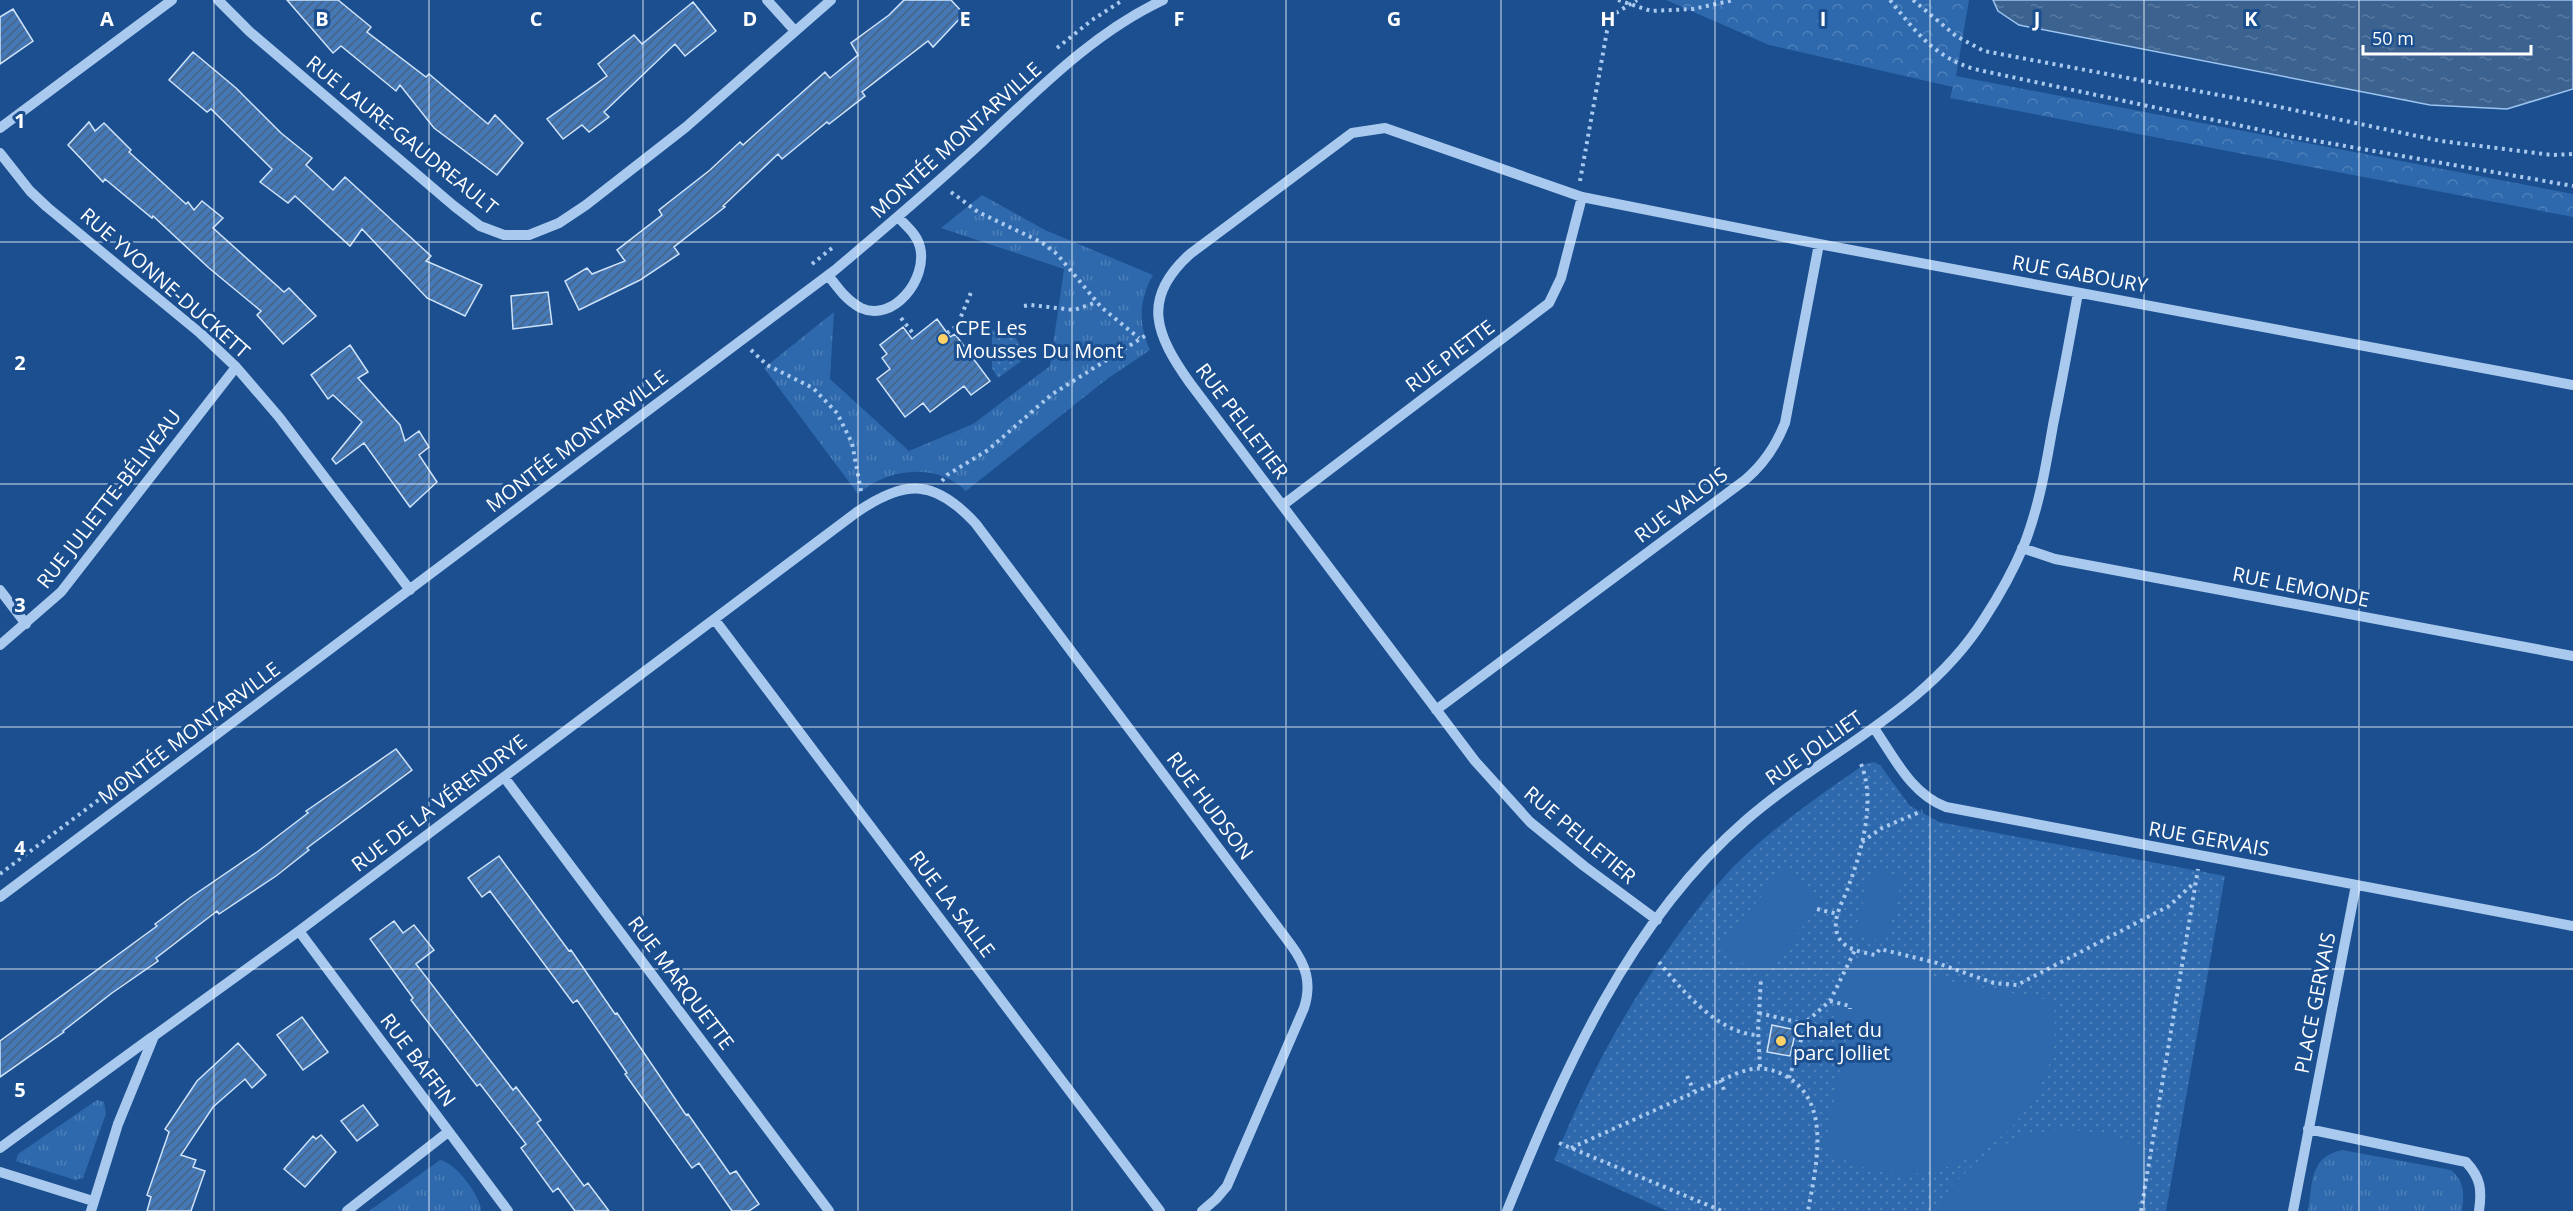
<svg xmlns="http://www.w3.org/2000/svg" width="2573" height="1211" viewBox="0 0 2573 1211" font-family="'Open Sans',sans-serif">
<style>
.grass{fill:url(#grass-tufts)}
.forest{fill:url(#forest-crowns)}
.park{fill:url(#park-dots)}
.pitch{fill:#2e69ad}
.water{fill:url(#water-ripples);stroke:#9cc4f0;stroke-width:1.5}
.building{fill:url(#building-hatch);stroke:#cfe3fa;stroke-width:1.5}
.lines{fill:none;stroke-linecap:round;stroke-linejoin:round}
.path{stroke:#a9c9ee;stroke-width:4;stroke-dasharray:3 4.5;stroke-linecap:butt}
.minor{stroke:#a9c9ee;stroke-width:10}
.grid{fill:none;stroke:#fff;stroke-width:1.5;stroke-opacity:0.55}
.poi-dot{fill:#ffd166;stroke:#1b4f8f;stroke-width:2}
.labels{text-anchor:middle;stroke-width:6;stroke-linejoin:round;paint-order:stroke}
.street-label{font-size:20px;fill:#fff;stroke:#1b4f8f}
.poi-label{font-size:20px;fill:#fff;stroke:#1b4f8f;text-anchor:start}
.grid-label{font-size:20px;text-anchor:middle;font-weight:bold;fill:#fff;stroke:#1b4f8f;stroke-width:6;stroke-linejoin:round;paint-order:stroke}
</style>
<defs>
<pattern id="grass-tufts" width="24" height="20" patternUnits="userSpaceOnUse" patternTransform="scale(1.5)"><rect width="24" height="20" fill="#2e69ad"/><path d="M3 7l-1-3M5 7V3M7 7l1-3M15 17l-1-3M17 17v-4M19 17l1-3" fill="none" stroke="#4d80b9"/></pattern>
<pattern id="forest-crowns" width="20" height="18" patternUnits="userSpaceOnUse" patternTransform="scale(1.5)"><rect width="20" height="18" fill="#2e69ad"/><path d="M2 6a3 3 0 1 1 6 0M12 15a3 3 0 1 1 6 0" fill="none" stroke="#4d80b9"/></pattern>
<pattern id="park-dots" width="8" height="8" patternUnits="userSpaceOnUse" patternTransform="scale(1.5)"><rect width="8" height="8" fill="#2e69ad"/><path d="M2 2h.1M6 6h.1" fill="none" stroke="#4d80b9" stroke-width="1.8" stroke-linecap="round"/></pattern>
<pattern id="water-ripples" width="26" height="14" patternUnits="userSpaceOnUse" patternTransform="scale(1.5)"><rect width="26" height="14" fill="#3c6290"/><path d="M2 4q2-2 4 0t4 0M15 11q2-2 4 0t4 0" fill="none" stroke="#597aa1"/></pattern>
<pattern id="building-hatch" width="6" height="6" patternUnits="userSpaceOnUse" patternTransform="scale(1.5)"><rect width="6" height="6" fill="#4478b7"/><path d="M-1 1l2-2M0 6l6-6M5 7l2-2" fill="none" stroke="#486282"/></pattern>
</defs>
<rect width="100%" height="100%" fill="#1b4f8f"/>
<path class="grass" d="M982,195L1045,230L1153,275C1139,299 1138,324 1150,350L1107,379L966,491C936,462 888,468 858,494L764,368L834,312L830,379L909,451L973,424L1050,366L1064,269L941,228Z
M97,1100L104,1102L106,1114L83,1178L75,1180L16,1161L18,1154Z
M2342,1150L2451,1170C2465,1182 2464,1193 2462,1211H2308C2313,1183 2309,1157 2342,1150Z
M440,1160C455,1162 481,1196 481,1211H369Z"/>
<path class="forest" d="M1666,0H1969L1956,76L2573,194V217L1950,98L1953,87L1769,45Z"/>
<path class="park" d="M992,330L1015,337L1027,357L998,378L992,368Z
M1874,762L1880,765L1910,806L1939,822L2225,876L2166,1211H1667L1554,1160C1588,1078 1624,1010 1676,938C1694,914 1712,889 1733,867C1773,827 1819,796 1865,764Z"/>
<path class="pitch" d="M1873,868L1903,877L1885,942L1854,934Z
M1784,869L1824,901L1761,978L1721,945Z
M1876,946L1935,961L1933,978L2054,1001C2054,1014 2056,1029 2054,1042C2044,1117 1973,1177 1898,1174C1871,1173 1848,1162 1824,1151L1847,1035L1831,1031L1843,970Z
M2063,1129L2108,1134L2148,1151L2136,1211H1937L1951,1186L1988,1152L2025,1135Z"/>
<path class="water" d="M1993,0H2573V89L2507,109L2430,105L2019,25L1998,11Z"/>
<path class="building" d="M287,0H338L371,27L367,32L426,77L429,74L488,124L495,115L523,143L497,175L434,128L400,85L396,91L341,46L333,53Z
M904,0H951L964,14L933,47L928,41L862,92L865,96L829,124L827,122L782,159L778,154L723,206L725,207L674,247L679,254L640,280L579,310L565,281L587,268L592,274L625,261L617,250L662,215L659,210L710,170L740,142L743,145L825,72L830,78L858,55L851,43L889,15Z
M693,2L716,31L685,56L675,44L604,112L609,117L589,132L582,125L563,139L547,119L607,76L598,64L634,35L642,44Z
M13,9L33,41L0,64V17Z
M193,52L236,88L281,133L312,158L306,165L333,190L345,177L431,256L426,261L482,285L465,316L427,298L362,229L350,246L295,196L288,203L260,182L272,169L211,109L207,112L169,80Z
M89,122L95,131L104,123L131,150L129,152L186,204L188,202L194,210L202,201L223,218L213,228L284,292L289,288L316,316L283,344L257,315L261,311L209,268L153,216L152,218L105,179L103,182L68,145Z
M548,292L552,324L513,329L511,296Z
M937,319L950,337L955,334L990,381L971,395L964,386L930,412L923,403L905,417L877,379L890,369L882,358L887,354L880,345L903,327L912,339Z
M350,345L368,372L358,378L400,425L405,441L419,431L429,447L419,455L437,482L410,507L364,443L336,464L332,459L362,422L333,395L328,399L311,375Z
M396,749L412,770L307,848L309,850L276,876L219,914L217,911L156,958L158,961L112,993L63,1031L64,1032L0,1077V1041L157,926L155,924L191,897L257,852L308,813L306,811Z
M499,856L569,951L571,950L615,1014L617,1013L686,1115L688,1114L730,1174L736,1171L759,1204L749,1211H732L699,1163L692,1168L625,1074L627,1073L577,1000L573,1003L490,891L482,897L468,878Z
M394,921L403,933L414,925L434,950L416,964L513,1090L516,1087L541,1120L537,1123L584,1186L588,1183L609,1211H575L558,1188L553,1192L521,1148L526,1144L480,1084L477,1086L411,1000L413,998L370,939Z
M302,1017L328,1052L303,1070L277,1035Z
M1772,1025L1796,1030L1790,1056L1767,1052Z
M238,1043L266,1075L252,1088L245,1079L213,1107L181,1155L196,1160L193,1167L205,1171L191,1211H147L151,1197L147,1195L169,1132L165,1129L197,1081Z
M363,1105L378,1125L357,1141L341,1121Z
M321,1135L336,1152L305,1187L284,1169L313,1136L316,1139Z"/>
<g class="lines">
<path class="path" d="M1618,0L1651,11L1693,9L1734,0
M1890,0C1916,32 1933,56 1974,69L2294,137L2573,186
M1913,0L1956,36L1984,51L2251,101L2441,141L2552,155L2573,154
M1057,48L1092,20L1123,0
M1580,181L1607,31L1616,13L1637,0
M951,192L978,212L1041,242L1057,254L1101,307L1139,338
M812,264L832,248
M1024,306L1031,305L1074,310L1097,302
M901,318L915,336
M947,333L957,326L972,290
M751,350L767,365L813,388L837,413L852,443L861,491
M942,481L947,475L988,450L1051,395L1148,334
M1861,764C1876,800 1862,850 1849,885C1845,898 1834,914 1836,929C1839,949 1858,951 1875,955L1880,949L1937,963L1994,983L2017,985L2169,906L2195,882
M1862,842L1882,828L1922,811
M0,874L129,777
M1817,909L1838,914
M1659,962C1681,990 1719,1034 1758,1035
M1830,1001L1850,1006V1009
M1759,1013L1805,1024
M1760,1067L1758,1030L1761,978
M1687,1076L1694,1091
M1789,1078L1807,1021L1830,1001L1855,950
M1720,1080L1724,1090
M1559,1143L1722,1211
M1571,1148L1735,1074C1753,1067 1766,1066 1784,1075C1833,1101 1816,1166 1808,1211
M2141,1211L2198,869"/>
<path class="minor" d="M218,0L250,32L454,206L480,226L504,235H529L559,223L586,205L686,127L831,0
M767,0L795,31
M0,128L172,0
M0,153L30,191L47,207L200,333L236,367L279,417L410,590
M828,275C837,287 847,301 861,308C893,323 928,279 920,247C917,234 906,226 898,217
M1283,505L1549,303L1561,278L1582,197
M2022,548L2055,559L2573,656
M0,590L26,624
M715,620L1160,1211
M0,645L61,592L236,367
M1436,710L1745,480C1764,464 1776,446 1785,423L1819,244
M1874,728C1894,757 1911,794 1946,807L2573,926
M504,777L829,1211
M0,897L835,270C885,228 935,185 983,141C1039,89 1093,33 1163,0
M1657,920L1584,866L1530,822L1475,761L1190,383C1156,335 1140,299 1190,254L1352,133L1385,128L1582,197L1819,244L2573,385
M299,931L508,1211
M2308,1129L2466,1162C2481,1178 2482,1190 2479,1211
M0,1148L152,1037
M0,1172L93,1201
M91,1211L118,1124L154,1036L299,931L857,512C906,479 935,479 976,524L1291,945C1306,965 1312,983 1304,1008L1227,1186L1216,1199L1202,1211
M347,1211L448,1132
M1507,1211C1564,1070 1628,923 1745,821C1824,752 1926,711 1984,619C1999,596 2013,571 2024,545C2039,507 2046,466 2053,425C2062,381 2070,337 2078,293
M2293,1211L2356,885"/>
</g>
<path class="grid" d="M214,0V1211M429,0V1211M643,0V1211M858,0V1211M1072,0V1211M1286,0V1211M1501,0V1211M1715,0V1211M1930,0V1211M2144,0V1211M2359,0V1211M0,242H2573M0,484H2573M0,727H2573M0,969H2573"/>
<g class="poi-dot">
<circle cx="943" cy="339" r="6"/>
<circle cx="1781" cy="1041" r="6"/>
</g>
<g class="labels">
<g class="street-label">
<text transform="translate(402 135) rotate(39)" y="7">RUE LAURE-GAUDREAULT</text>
<text transform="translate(956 140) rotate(-42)" y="7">MONTÉE MONTARVILLE</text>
<text transform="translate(2080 274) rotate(10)" y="7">RUE GABOURY</text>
<text transform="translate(165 283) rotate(41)" y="7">RUE YVONNE-DUCKETT</text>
<text transform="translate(1450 356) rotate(-37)" y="7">RUE PIETTE</text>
<text transform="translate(1242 421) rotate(53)" y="7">RUE PELLETIER</text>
<text transform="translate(577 441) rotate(-37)" y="7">MONTÉE MONTARVILLE</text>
<text transform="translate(109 499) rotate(-52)" y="7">RUE JULIETTE-BÉLIVEAU</text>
<text transform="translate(1681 505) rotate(-37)" y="7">RUE VALOIS</text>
<text transform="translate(2301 587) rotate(11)" y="7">RUE LEMONDE</text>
<text transform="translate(189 733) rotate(-37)" y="7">MONTÉE MONTARVILLE</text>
<text transform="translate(1814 748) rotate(-35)" y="7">RUE JOLLIET</text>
<text transform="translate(439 803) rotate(-37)" y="7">RUE DE LA VÉRENDRYE</text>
<text transform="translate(1210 806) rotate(53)" y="7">RUE HUDSON</text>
<text transform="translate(1580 835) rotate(40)" y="7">RUE PELLETIER</text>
<text transform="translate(2209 839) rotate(10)" y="7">RUE GERVAIS</text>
<text transform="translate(952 904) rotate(53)" y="7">RUE LA SALLE</text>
<text transform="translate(681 983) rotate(53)" y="7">RUE MARQUETTE</text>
<text transform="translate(2315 1003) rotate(-79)" y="7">PLACE GERVAIS</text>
<text transform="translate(418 1060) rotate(53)" y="7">RUE BAFFIN</text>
</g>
<g class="poi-label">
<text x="955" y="335">CPE Les<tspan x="955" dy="23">Mousses Du Mont</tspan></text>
<text x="1793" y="1037">Chalet du<tspan x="1793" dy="23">parc Jolliet</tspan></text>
</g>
</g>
<g class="grid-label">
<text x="107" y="26">A</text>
<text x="322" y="26">B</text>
<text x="536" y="26">C</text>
<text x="750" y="26">D</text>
<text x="965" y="26">E</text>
<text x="1179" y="26">F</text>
<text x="1394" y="26">G</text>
<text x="1608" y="26">H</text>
<text x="1823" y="26">I</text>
<text x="2037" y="26">J</text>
<text x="2251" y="26">K</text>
<text x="20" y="128">1</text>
<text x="20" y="370">2</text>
<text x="20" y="612">3</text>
<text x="20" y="855">4</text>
<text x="20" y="1097">5</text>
</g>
<path d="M2363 45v9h168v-9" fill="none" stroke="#ffffff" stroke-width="3"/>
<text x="2372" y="45" font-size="18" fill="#ffffff" stroke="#1b4f8f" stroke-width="4.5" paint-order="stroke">50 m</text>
</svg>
